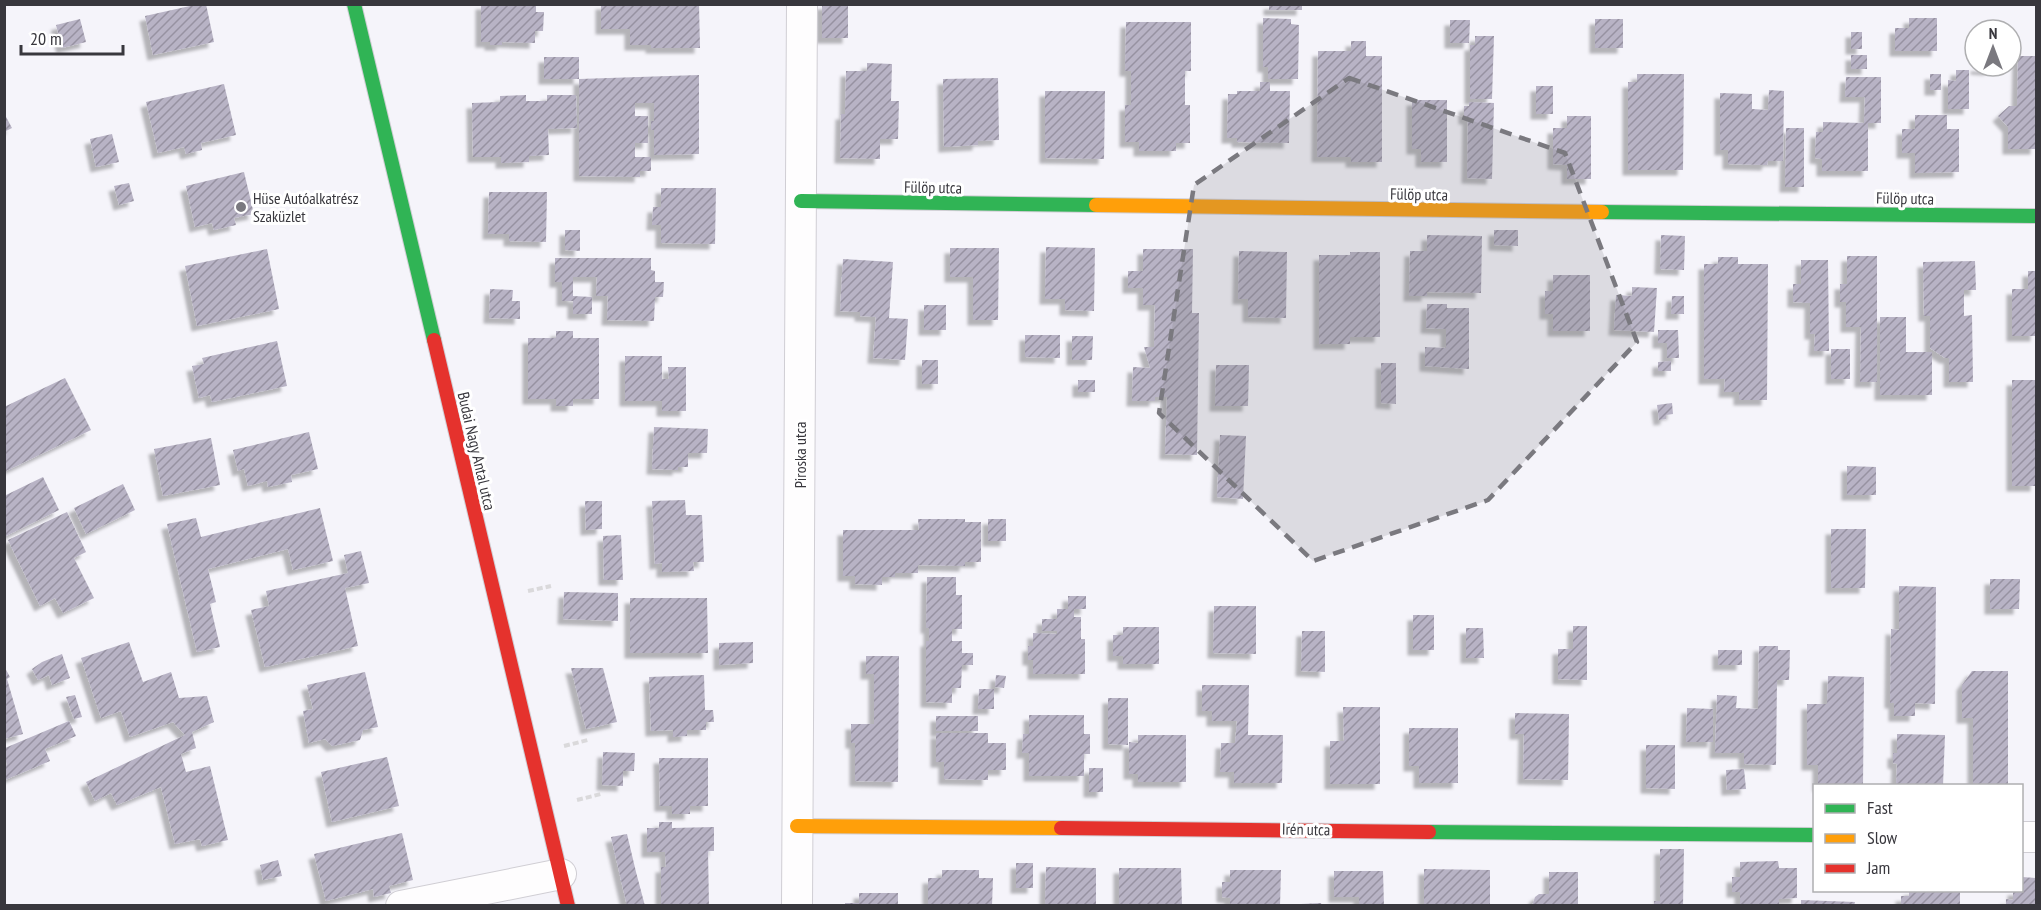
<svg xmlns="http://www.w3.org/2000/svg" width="2041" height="910" viewBox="0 0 2041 910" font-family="'PT Sans Narrow',sans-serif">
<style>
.building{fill:url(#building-hatch);filter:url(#shadow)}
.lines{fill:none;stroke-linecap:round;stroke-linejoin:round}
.street-casing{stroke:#d0ced4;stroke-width:32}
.fast-casing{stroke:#d0ced4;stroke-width:16}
.slow-casing{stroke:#d0ced4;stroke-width:16}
.jam-casing{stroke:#d0ced4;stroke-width:16}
.path{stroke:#dad9db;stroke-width:4;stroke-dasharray:6 3;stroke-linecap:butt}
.street{stroke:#fefdfe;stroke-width:30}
.fast{stroke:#30b455;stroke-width:14}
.slow{stroke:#ff9f0a;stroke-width:14}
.jam{stroke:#e5322d;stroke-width:14}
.marked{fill:#7a797f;fill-opacity:0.2;stroke:#7a797f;stroke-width:4.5;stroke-dasharray:12 8;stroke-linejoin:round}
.poi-dot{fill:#7a797f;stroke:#fff;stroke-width:2}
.labels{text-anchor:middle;stroke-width:6;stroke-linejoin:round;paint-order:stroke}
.street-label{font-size:16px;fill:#38373d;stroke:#fff}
.poi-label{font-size:16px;fill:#38373d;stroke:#fff;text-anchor:start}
</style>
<defs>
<pattern id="building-hatch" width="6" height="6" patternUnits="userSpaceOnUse" patternTransform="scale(1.5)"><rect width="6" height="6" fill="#b8b3c5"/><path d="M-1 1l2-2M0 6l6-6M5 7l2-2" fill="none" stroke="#9792a1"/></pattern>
<filter id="shadow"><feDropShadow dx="-5.5" dy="5.5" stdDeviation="1.5" flood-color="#0004"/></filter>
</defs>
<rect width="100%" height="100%" fill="#f5f4fa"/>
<path class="building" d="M199,4H206L214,42L153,55L145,16Z
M481,4H536V12H544L543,31H535V43L502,42V45H490V42H481Z
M601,4H699L700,48H651V45H630V29H601Z
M822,4H848V38H822Z
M1269,4H1302V10H1269Z
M1263,18L1291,19V24L1299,25L1298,79H1268V67H1263Z
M1909,18H1937V51H1895V28H1909Z
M80,19L86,42L62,48L56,25Z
M1595,19H1623V48H1595Z
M1450,20H1470L1469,43H1450Z
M1126,22H1191V71H1185V105H1190V143H1176V151H1139V142H1125V105H1131V71H1125Z
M1851,32H1862V49H1851Z
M1475,36H1494L1492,99H1470V45H1475Z
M1351,41H1366V56H1382V162H1351V157H1317L1318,51H1351Z
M1851,55H1867V69H1851Z
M2018,56H2036V149H2008V127L1998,116L2009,106H2017Z
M544,57H579V79H544Z
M867,63L892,64L891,101H899L898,139H880V159L840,158L841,114H845L846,71H867Z
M1976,66H1990V70L1976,69Z
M1956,70H1969V109H1948V80L1956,81Z
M1637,74H1684L1683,170H1628V82H1637Z
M1930,74H1941V90H1930Z
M699,75V154L654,155V130H651V121H654V103H635V116H648V143H635V157H651V171H640V177L579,176V79Z
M1846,77H1881V123H1868V171H1822V159L1815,158L1816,132H1823V122L1864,123L1865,97H1845Z
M998,78L999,140L978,141V145L944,147L943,79Z
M1260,82H1270V91H1290L1289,143L1237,142V138H1227L1228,94H1237V91H1260Z
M224,84L236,135L201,143L202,150L186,154L184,147L158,153L146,102Z
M1536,86H1553V114H1536Z
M1769,90L1784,91L1783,161H1768L1767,165L1728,164V150H1720V93L1752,94V109L1768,110Z
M1045,91H1105L1104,159L1045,158Z
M526,95V101H547V95H576L577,128L548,129L549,155L529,156V162L501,163V157H473L472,103L500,102V96Z
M1412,100H1447V162H1421V149H1412Z
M1469,102L1494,103L1492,179L1467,178L1468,119H1464V106H1469Z
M4,113L12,128L4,132Z
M1915,115H1947V129H1959V172L1915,173V153H1902V129H1915Z
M1567,116H1591V179H1567V165L1553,164V128H1567Z
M1786,128H1804V187H1785Z
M112,134L119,162L96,167L90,139Z
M244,172L254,214L234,218L236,225L214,230L212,223L195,227L186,186Z
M129,183L134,201L119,205L114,186Z
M661,188H716L715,244L661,243V225H652L653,207H661Z
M489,192H547L546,242L509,241V234H488Z
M565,230H580V251L565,250Z
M1494,230H1518V246L1494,245Z
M1427,235L1482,236L1481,293L1427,292V296H1409L1410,251H1427Z
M1661,235L1685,236L1684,270L1660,269Z
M1046,247L1095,248L1094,311L1065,310V299H1045Z
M950,248H999L998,320H973V277H950Z
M267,249L279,309L197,326L185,266Z
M1143,249H1193L1192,313H1199L1197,455L1165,454L1167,397H1155V401H1132L1133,367L1150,368L1144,347H1154L1155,305H1143V288H1128V271H1143Z
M1239,251L1287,252L1286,318L1248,317V299H1238Z
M1350,252H1380V337H1350V344H1319V255H1350Z
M1847,256H1877V382H1860L1861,327H1846V302H1840V284H1847Z
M1718,257H1738V264H1768L1767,400H1739V392H1724L1725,379H1704V264H1718Z
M555,258H651V270L655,271V282H664L663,297H655L654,321L607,320L608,296H596L597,277H573V296L592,297V314H573V301H562V282H555Z
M843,259L893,262L889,318L908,319L905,360L873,358L876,317L860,316V312L840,311Z
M1801,260H1828L1829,351H1814L1815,334H1810V303L1793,302V284H1801Z
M1975,261L1976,290H1964V316L1972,315L1973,382H1949V358H1945L1930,348V316H1924L1923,262Z
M2028,271H2036V336H2012V289H2028Z
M1553,275H1590V331H1553V314H1545V291H1553Z
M1632,287L1657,288L1654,332L1614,330L1616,295L1632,296Z
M490,289L513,290L512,301H520V319L489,318Z
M1672,296H1684V314H1671Z
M1427,304H1447V308H1469V369L1425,366V347L1446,348V329L1426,328Z
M924,305H946V330H924Z
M1880,317H1906V352H1932V395H1880Z
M1658,330H1678L1679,358H1667V343H1658Z
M556,331H573V338H599V399H573V406H556V399H528V338H556Z
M1025,335H1060V358L1025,357Z
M1072,336H1093L1092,360H1072Z
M277,341L287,386L212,402L210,395L199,398L192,366L204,364L202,358Z
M1831,349H1850V379H1831Z
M625,356H662V379H669L668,367H686V411H662V401H625Z
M922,360H938V384H922Z
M1671,361V371H1658V362Z
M1381,363H1396V404L1381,403Z
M1216,365H1249L1248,406H1215Z
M65,378L91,430L4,472V407Z
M1078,380H1095V392H1078Z
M2012,380H2036V486H2012Z
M1672,403L1673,414L1666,415V419L1659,420L1657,405Z
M654,427L708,429L707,453H688V467H678V470L652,469Z
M309,432L318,469L291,475L292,482L268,487L267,481L248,486L244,469L238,471L233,450Z
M1220,435L1246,436L1243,499L1217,497Z
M211,438L220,485L163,496L154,449Z
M1847,466L1876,467V495H1847Z
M43,477L59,510L4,537V496Z
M123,484L135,510L86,534L74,508Z
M685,500L686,515H702L704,562H693L694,571L662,572V563L655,564L652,501Z
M585,501H602V529L586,530Z
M320,508L333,561L293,570L288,549L208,569L216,602L210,604L220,647L197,652L167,524L196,518L201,537Z
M67,512L86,552L74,558L94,598L63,613L55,598L40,606L8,540Z
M918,519H965V522H981V562H965V566L918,565V573H895V577H882V585L855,584V576H843V530H919Z
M988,519H1006V541H988Z
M1831,529H1866L1865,588H1831Z
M621,535L623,580H604L603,536Z
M361,551L369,583L345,588L358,646L265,667L251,610L269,606L266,591L348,573L344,555Z
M927,577H956V595H962V629H952V641H962V653H973V665H962L961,688H952V703L926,702V641H929V628H926Z
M1990,579H2020L2019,609H1990Z
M1899,586L1936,587L1935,704L1915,703V716H1894V703H1890L1891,629L1899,630Z
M564,592L618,593V621L563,619Z
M1068,596H1086V609H1074V617H1081V639H1085V674H1033V660H1028V646H1033V633L1057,634V631H1042V619H1057V609H1068Z
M630,598H707L708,653H630Z
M1214,606H1256V654L1213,653Z
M1413,615H1434V650H1413Z
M1573,626H1587V680L1558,679V649H1573Z
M1123,627H1159V664H1123V656H1113V635H1123Z
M1466,628H1483L1484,658H1466Z
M1302,631H1325V672L1301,671Z
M129,642L143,682L171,672L179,698L207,696L214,722L192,732L196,748L181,754L186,772L210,766L228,840L202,846L200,839L175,844L161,787L117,805L111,793L95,801L86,782L185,735L173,722L130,737L121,711L101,718L81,658Z
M753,642V663L719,665V643Z
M1759,646H1778V650H1790L1789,680H1777L1776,765L1744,764V753H1715L1717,695L1737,696L1736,708L1758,709Z
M1718,650H1742V665H1718Z
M62,654L70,678L52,685L49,675L38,680L32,669L42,662Z
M866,656H899L898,782L855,781V743H851V724H874V674H866Z
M4,666L10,677L7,679L23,734L4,739Z
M571,668H603L617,722L586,729Z
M1972,671H2008V786H1973V718H1962V685Z
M365,672L378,727L363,730L360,740L332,746L325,739L309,743L303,711L313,709L307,685Z
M704,675L705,710H713L714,722H706V730H687V736L673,737V730L651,731L649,677Z
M996,675L1006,676L1004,688L995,687Z
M1828,676L1864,677L1863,786H1818V765H1807V704H1827Z
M1202,685H1249L1248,735H1283L1282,783H1234V772H1220L1221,743H1235L1237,721H1212V711H1202Z
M979,689H994V709H978Z
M75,695L82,717L74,719L66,697Z
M1108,698H1128V745L1108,744Z
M1343,707H1380V784H1330V741H1344Z
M1687,708L1713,709V742H1686Z
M1515,713L1569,714L1568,780L1523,779L1524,734H1515Z
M1029,715H1084V734H1090V754H1084V776H1029V753H1022L1023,734H1029Z
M936,716H978V731H936Z
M69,721L76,736L45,749L50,761L5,780L4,766L7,765L5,758V748Z
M1409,728H1458V783H1419V766H1409Z
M936,733H988V743H1006V770H988V780L944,779V762H936Z
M1897,734L1945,735L1943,786H1896L1897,764L1893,763V753H1897Z
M1138,735H1186V782H1138V774H1129V742L1138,743Z
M1646,745H1675V789L1646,788Z
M603,752L635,753L634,771H623V786L602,785Z
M387,757L399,806L332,822L321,772Z
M659,758H708V806H690V814H672V806H660Z
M1089,768H1103V792H1089Z
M1744,769L1746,789L1727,790L1726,770Z
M659,822H672V828L714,827V851H708L709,906H661V867H666L665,852H647V828H659Z
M402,833L413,880L389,886L391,893L374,897L373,889L326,901L314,854Z
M627,834L636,872L645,906H627L620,876L611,837Z
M1660,849H1684L1683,906H1654V901H1660Z
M278,860L282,876L263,880L260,865Z
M1778,861L1779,868H1797V898L1779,899V906H1740V892H1732V877H1740V862Z
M1016,863H1033V888H1016Z
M1046,867L1096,868V906H1045Z
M1119,868H1181L1182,906H1119Z
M1424,869L1490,870V906H1424Z
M942,870H979V878H993L992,906H928V878H942Z
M1230,870H1281L1280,906H1230V898L1222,897V882H1230Z
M1334,871H1383L1384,906H1359V897H1334Z
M1549,872H1578V906H1532L1535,897L1539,894H1549Z
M2022,877L2036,878V906H2006V899L2013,900V890H2022Z
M1909,890H1960V906H1901V896H1909Z
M859,893H898V906H845V903H859Z
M1801,900L1855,902L1854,906H1801Z
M1321,903L1322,906H1301V904Z"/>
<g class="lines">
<g class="street-casing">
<path id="street" d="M2022,837H2036
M401,906L561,874
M797,906L802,4"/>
</g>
<g class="fast-casing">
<path id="fast" d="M354,4L434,340
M801,201L1096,205
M1602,212L2036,216
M1429,832L1814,835"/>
</g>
<g class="slow-casing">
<path id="slow" d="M1096,205L1602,212
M797,826L1061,828"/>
</g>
<g class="jam-casing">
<path id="jam" d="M434,340L568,906
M1061,828L1429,832"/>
</g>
<path class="path" d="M528,591L551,586
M564,746L588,740
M577,800L601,794"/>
<use href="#street" class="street"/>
<use href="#fast" class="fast"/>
<use href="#slow" class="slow"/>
<use href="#jam" class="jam"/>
</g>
<path class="marked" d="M1349,78L1565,153L1637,342L1488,500L1313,561L1159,413L1194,185Z"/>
<circle class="poi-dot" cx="241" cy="207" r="6"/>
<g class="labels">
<g class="street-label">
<text transform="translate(933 187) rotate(1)" y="6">Fülöp utca</text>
<text transform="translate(1419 194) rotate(1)" y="6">Fülöp utca</text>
<text transform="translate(1905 198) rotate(1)" y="6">Fülöp utca</text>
<text transform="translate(477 451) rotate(77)" y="6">Budai Nagy Antal utca</text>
<text transform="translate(800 455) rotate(-90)" y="6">Piroska utca</text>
<text transform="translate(1306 829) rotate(1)" y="6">Irén utca</text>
</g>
<g class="poi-label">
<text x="253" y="204">Hüse Autóalkatrész<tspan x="253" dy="18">Szaküzlet</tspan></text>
</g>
</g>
<rect width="2041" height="910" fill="none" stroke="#38373d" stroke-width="12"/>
<rect x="1813" y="784" width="210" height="108" fill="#ffffff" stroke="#afafb1" stroke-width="1.5"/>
<rect x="1825" y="804" width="30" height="9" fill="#30b455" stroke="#afafb1" stroke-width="1.5"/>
<text x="1867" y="814" font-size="18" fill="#38373d">Fast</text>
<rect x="1825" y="834" width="30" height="9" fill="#ff9f0a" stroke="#afafb1" stroke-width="1.5"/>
<text x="1867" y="844" font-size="18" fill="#38373d">Slow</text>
<rect x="1825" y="864" width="30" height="9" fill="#e5322d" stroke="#afafb1" stroke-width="1.5"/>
<text x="1867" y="874" font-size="18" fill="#38373d">Jam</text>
<g transform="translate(1993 48)"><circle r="28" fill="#ffffff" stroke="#afafb1" stroke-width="1.5"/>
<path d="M0-4.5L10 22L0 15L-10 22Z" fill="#7a797f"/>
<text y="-9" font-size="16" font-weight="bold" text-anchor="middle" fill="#38373d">N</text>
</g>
<path d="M21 45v9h102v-9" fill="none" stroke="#38373d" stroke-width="3"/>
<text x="30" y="45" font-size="18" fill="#38373d" stroke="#ffffff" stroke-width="4.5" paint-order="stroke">20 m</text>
</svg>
